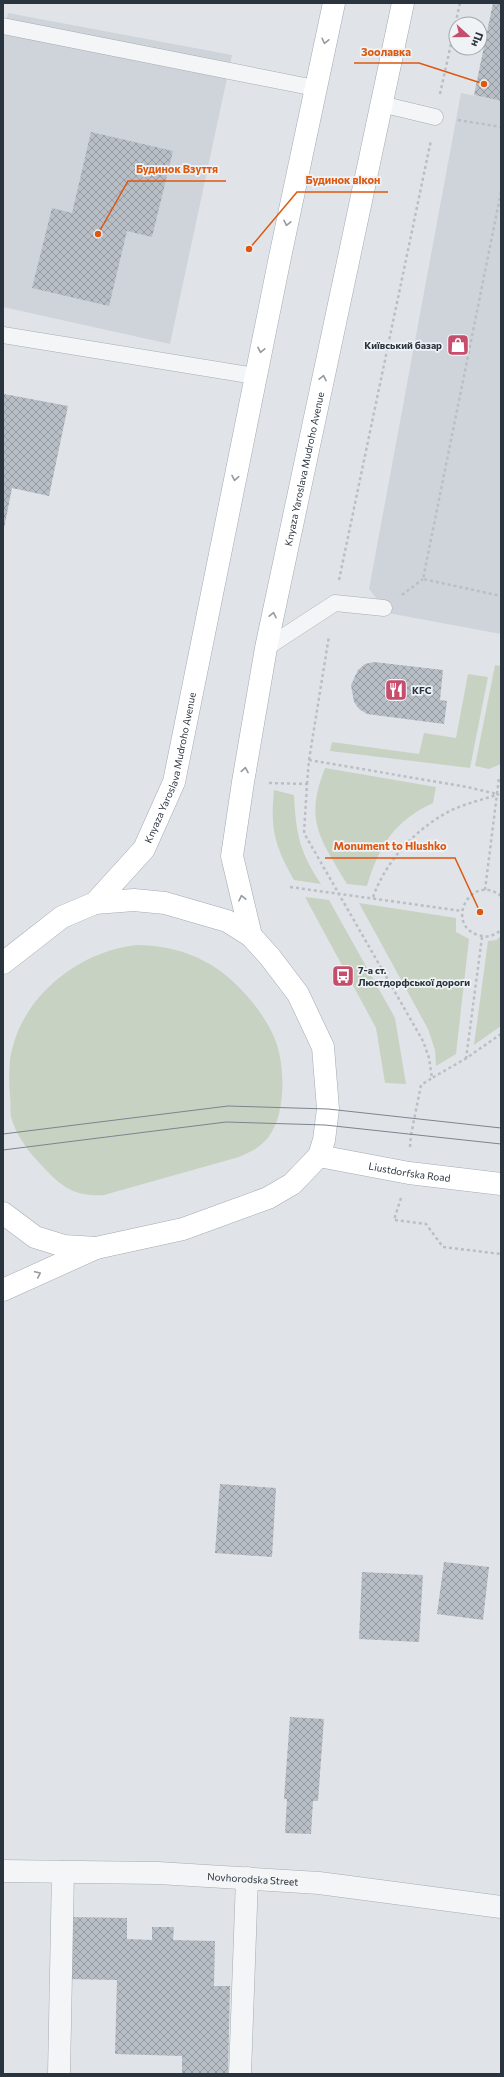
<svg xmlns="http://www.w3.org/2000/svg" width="504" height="2077" viewBox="0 0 504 2077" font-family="Commissioner,sans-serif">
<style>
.built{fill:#cfd4da}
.green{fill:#c8d2c2}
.building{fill:url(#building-cross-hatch)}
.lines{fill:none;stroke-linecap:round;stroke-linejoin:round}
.service-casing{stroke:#a6acb2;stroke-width:17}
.minor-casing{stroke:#a6acb2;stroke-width:23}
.secondary-casing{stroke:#a6acb2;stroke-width:23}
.primary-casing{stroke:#a0aab3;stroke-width:23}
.path{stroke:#bbbfc3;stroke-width:2.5;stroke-dasharray:3 3;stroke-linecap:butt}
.service{stroke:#f3f5f7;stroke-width:16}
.minor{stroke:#f3f5f7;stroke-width:22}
.secondary{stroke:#fff;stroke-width:22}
.primary{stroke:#fff;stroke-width:22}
.tram{stroke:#7b8591;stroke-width:1}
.oneway{stroke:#949a9f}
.labels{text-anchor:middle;stroke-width:3.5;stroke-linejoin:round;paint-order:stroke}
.poi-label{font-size:10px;font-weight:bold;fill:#2a343f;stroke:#f0f3f6;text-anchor:start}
.street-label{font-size:10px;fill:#2a343f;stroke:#f0f3f6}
.leader{fill:none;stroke:#de570f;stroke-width:1.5}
.callout-dot{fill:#de570f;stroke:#f0f3f6;stroke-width:1.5}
.callout-label{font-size:11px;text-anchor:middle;font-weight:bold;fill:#de570f;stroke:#f0f3f6;stroke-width:3.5;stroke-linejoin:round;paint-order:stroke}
</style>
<defs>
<pattern id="building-cross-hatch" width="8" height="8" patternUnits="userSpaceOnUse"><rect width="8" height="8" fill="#b8bec5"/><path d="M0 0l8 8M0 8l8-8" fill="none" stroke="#969ba1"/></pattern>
</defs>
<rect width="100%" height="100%" fill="#e0e4e8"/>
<path class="built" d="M8,13L232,55L170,344L3,307V34Z
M461,93L501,101V634L388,613L369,589Z"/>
<path class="green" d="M495,665L501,666V764L489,769L475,766Z
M468,674L488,677L470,768L330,751L332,742L419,754L424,733L456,738Z
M325,768L436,787L433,803C394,821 379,846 367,886L347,884C320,838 304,821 325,768Z
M274,790L294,795C296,833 299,851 321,884L294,880C275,846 270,830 274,790Z
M305,897L329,900L395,1018L406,1084L385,1083L376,1028Z
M359,903L456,918V932L469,939L456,1054L436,1066L435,1050L428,1029Z
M501,936V1026L474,1045L488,941L496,940Z
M136,945C160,945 184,950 206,962C233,976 262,1009 274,1037C286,1064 287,1119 265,1141C258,1149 248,1153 239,1157L104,1195C76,1197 63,1188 44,1168C31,1155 16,1136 11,1117C10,1111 11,1103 10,1096C9,1084 9,1071 10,1060C19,998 77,952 136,945Z"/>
<path class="building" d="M493,3H501V101L474,95Z
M91,132L173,151L152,237L127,231L109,306L32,288L52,208L72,213Z
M4,394L68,406L49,496L12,488L4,528Z
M374,662L443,670L440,700L447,701L444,724L367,714L359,709L354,702L351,685L358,670L365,664Z
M220,1484L276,1488L272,1557L215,1553Z
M444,1562L489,1567L483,1620L437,1614Z
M362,1572L423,1575L419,1642L359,1639Z
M290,1717L324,1719L318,1801H313L311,1834L285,1833L287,1799H284Z
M69,1917L127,1918V1939L152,1940V1927H174L173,1940L215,1941L214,1986H230L228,2074H182V2056L115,2054L117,1980L67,1979Z"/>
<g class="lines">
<g class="service-casing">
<path id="service" d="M3,26L315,88
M381,104L435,117
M3,335L255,376
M266,648L335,603L384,608"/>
</g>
<g class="minor-casing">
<g id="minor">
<path id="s1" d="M3,1871L158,1873L319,1883L501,1907"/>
<path d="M59,2074L63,1872"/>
<path d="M240,2074L247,1878"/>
</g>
</g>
<g class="secondary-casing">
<path id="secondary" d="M3,1290L96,1248"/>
</g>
<g class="primary-casing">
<g id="primary">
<path id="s2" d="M95,903L144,849L174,782L280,257L334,3"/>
<path id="s3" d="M251,936L232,856L243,782L266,648L403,3"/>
<path d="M3,963L62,917L95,903L134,900L165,903L227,921L251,936L270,957L298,994L323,1047L328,1109L324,1140L319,1156L292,1184L268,1198L183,1229L96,1248L64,1246L35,1237L3,1213"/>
<path id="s4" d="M319,1156L409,1173L501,1184"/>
</g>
</g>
<path class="path" d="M440,94L460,3
M458,120L501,127
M501,192L423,579L501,596
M339,580L431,140
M402,595L423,579
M309,760L329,636
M269,783L307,784L304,833L423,1041L429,1058L432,1078L465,1059L501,1034
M307,784L309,760L467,787L497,794
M497,794L499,778L501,776
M290,887L462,911
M485,890L497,794L501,796
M501,896C471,872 444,924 478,935C487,938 494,936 501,930
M373,897C386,861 415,829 450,811C464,804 481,800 496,795
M466,1059L482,937
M410,1147L411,1135L421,1085L432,1078
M401,1198L394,1220L426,1224L443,1247L501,1254"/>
<use href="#service" class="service"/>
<use href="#minor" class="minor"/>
<use href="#secondary" class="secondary"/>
<use href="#primary" class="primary"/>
<path class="tram" d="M3,1134L228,1106L328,1109L501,1128
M3,1150L226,1122L325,1125L501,1144"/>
</g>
<defs><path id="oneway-chevron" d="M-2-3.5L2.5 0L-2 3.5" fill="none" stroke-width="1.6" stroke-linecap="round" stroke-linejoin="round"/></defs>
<g class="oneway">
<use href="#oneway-chevron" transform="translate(325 41) rotate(103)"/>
<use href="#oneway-chevron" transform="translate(287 223) rotate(102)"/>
<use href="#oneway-chevron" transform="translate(261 350) rotate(102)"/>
<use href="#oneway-chevron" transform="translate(323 378) rotate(-78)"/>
<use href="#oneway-chevron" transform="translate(235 478) rotate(101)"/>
<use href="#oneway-chevron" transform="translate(273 615) rotate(-78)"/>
<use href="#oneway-chevron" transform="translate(245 770) rotate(-80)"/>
<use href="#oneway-chevron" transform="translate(242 898) rotate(-103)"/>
<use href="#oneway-chevron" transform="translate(38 1274) rotate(-25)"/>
</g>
<defs>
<g id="shop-square" transform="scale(1.15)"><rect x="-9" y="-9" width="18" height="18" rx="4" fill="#c64d6b" stroke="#f0f3f6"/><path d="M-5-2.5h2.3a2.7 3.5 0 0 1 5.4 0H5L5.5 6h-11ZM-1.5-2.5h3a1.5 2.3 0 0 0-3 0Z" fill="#fff"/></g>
<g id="restaurant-square" transform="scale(1.15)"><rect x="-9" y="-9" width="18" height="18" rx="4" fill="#c64d6b" stroke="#f0f3f6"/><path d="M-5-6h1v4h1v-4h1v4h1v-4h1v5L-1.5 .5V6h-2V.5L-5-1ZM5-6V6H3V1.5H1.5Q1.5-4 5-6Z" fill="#fff"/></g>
<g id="bus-square" transform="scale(1.15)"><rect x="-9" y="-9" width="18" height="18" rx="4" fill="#c64d6b" stroke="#f0f3f6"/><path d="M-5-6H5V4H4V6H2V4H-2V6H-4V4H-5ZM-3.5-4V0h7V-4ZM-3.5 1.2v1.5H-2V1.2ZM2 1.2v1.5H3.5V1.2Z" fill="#fff"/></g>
</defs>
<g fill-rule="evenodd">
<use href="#shop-square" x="458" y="345"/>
<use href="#restaurant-square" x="396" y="690"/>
<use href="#bus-square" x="343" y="976"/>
</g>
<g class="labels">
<g class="poi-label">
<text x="442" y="349" text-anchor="end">Київський базар</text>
<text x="412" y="694">KFC</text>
<text x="358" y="974">7-а ст.<tspan x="358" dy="12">Люстдорфської дороги</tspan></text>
</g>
<g class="street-label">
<text dy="4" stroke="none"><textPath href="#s3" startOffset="476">Knyaza Yaroslava Mudroho Avenue</textPath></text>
<text dy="4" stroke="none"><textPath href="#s2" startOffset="159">Knyaza Yaroslava Mudroho Avenue</textPath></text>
<text dy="4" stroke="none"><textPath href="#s4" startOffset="92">Liustdorfska Road</textPath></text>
<text dy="4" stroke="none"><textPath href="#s1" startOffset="250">Novhorodska Street</textPath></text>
</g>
</g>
<path class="leader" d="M484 84L419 63H354M98 234L128 181H226M249 249L297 192H388M480 912L455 858H325"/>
<g class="callout-dot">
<circle cx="484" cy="84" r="4"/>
<circle cx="98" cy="234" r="4"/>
<circle cx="249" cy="249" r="4"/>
<circle cx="480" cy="912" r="4"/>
</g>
<g class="callout-label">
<text x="386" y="56">Зоолавка</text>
<text x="177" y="173">Будинок Взуття</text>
<text x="343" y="184">Будинок вікон</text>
<text x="390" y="850">Monument to Hlushko</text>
</g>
<rect width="504" height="2077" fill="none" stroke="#2a343f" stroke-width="8"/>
<g transform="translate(468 36) rotate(111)"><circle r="19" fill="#f0f3f6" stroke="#a1a7ad"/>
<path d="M0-3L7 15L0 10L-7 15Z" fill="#c64d6b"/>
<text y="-6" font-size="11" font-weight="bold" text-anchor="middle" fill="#2a343f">Пн</text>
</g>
</svg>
